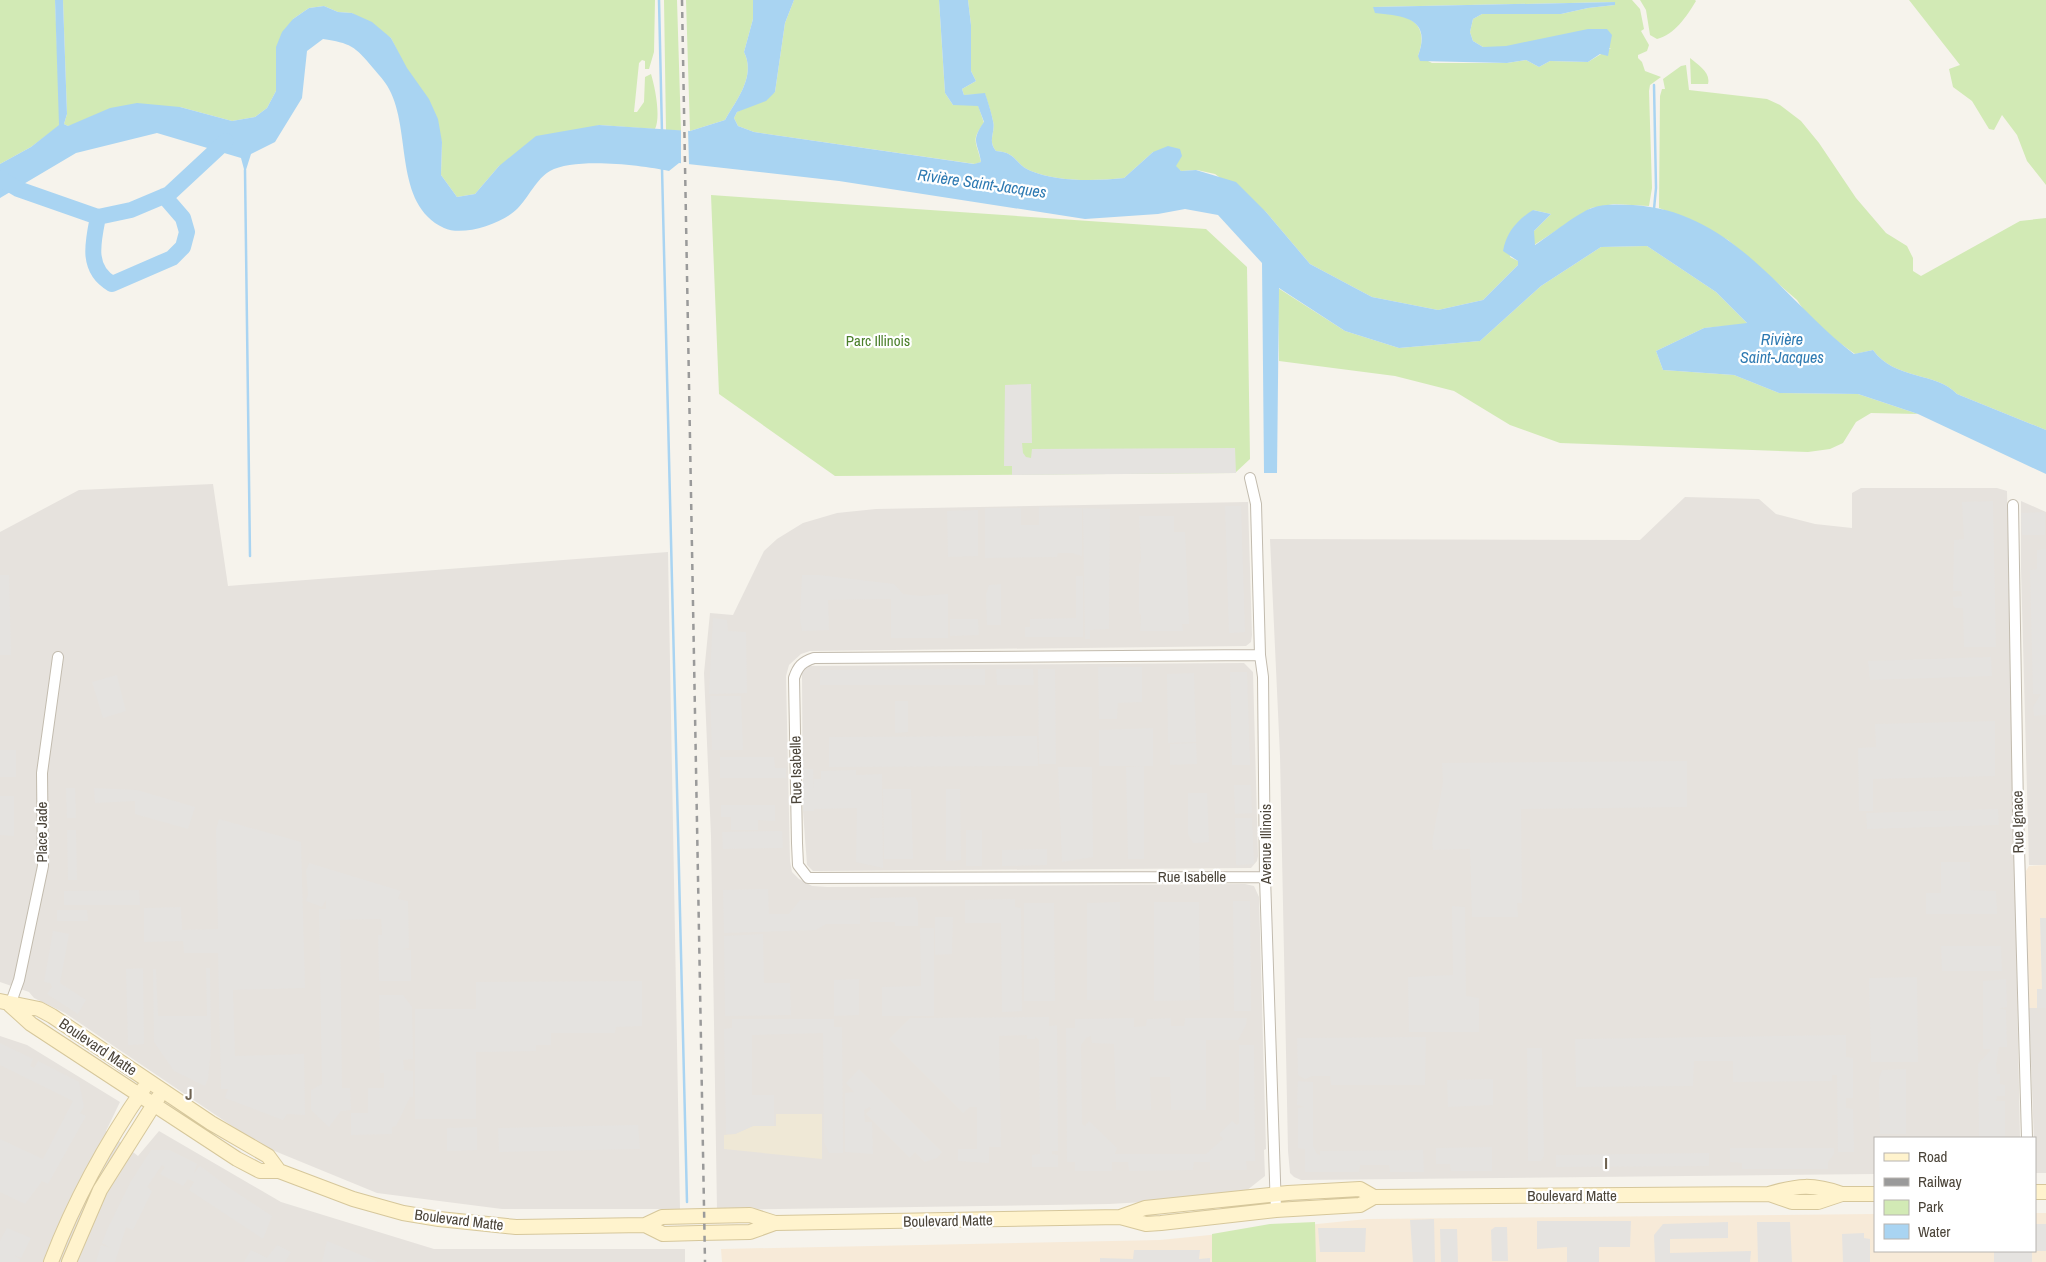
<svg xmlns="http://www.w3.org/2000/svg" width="2046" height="1262" viewBox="0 0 2046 1262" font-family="'Archivo Narrow',sans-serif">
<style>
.commercial{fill:#f7ead8}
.industrial{fill:#e6e2dd}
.education{fill:#efe8d6}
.green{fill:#d2eab5;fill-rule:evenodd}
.parking{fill:#e5e3e0}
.water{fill:#a9d4f2}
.pier{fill:#f6f3ec}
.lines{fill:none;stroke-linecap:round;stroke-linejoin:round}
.stream{stroke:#a9d4f2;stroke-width:2.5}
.river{stroke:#a9d4f2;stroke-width:16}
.street-casing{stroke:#c2bbae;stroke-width:12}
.secondary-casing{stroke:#d6c79b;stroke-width:16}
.street{stroke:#fff;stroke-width:10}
.secondary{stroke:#fff3cd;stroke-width:14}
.rail{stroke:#9a9a9a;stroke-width:2.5;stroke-dasharray:6 6;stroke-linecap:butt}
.labels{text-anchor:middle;stroke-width:4.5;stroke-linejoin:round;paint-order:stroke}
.park-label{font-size:15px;fill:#4a7f2a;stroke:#fff}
.street-label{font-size:15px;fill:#4b4439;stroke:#fff}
.water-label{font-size:16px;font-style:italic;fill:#2e7ab2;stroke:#fff}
.neighbourhood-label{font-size:16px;font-weight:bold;fill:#6e6250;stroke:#fff}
</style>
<rect width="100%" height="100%" fill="#f6f3ec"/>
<path class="commercial" d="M2046,865V1008H2029L2026,871L2029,866Z
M2035,1213H2046V1262H722L721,1249L1160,1240L1367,1219L1875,1214V1251H2035Z"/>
<path class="industrial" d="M213,484L228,586L668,552L680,1209H502L377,1193L260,1145L65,1013L34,998L29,992L0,982V532L79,490Z
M1861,488H1997L2007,491L2020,1138H1875V1174L1301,1180L1294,1177L1290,1173L1288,1151L1280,756L1270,539L1640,540L1685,497L1759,499L1776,514L1815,524L1852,528V493Z
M2021,501L2046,512V865H2029L2021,569Z
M1248,502L1252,635L1251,642L1246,646L810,651L801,654L789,665L786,676L790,861L792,872L799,879L812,886L827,887L1245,884L1254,886L1259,897L1266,1149L1264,1150L1265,1176L1246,1191L1180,1200L1109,1204L717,1210L711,836L704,673L710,613L733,615L764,551L777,539L803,523L837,513L876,509Z
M1244,663L1253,672L1258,856L1257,861L1251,868L818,871H813L807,865L803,811L802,677V672L808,666Z
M2029,1008H2046V1173H2036L2035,1167Z
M0,1036L27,1045L120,1102L106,1131L138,1156L159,1131L281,1202L434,1249H685V1262H0Z"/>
<path class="education" d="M776,1114H822V1159L724,1149V1135L735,1134L753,1126H776Z"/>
<path class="green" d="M0,0H55L60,120L59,126L31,147L0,164Z
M63,0H655L654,52L649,69H645V61L642,60L639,63L634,112H637L644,102L645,77L651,74C655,87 661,117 655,129L599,125L499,166L475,194L457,197L441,175L442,142L391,38L352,13L338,12L324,6L309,8L293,19L277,69L276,91L267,108L255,117L232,121L180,107L68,126L64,124L67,114Z
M664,0H677L681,131L666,130Z
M686,0H753V19L744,52C756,76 737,99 725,120L690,131Z
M794,0H939L945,93L953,105H978L984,123C970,141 977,142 981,162L975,164L754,132L738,126L734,118L737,112L775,92L785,23Z
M968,0H1632L1640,9L1644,29L1641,31L1649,45L1647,51L1638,55V58L1642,62L1645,71L1661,77L1650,85L1649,91L1652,188L1649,206L1614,204L1591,208L1534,245V231L1551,214L1533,210L1510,257L1518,261V265L1483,300L1438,310L1372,297L1310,264L1266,212L1215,174L1197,170L1181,171L1153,152L1124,178C1096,181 1057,182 1031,171C1015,165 1017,152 996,151C987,140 996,132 993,121C991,112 988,103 985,94L964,95L962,89L976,81L971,71V25ZM1615,2V5L1588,8L1561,14H1482L1473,19L1470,32L1473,41L1483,47L1611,48L1588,62L1550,61L1539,67L1526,60L1507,63H1432L1418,56C1432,18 1402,15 1373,7Z
M1640,0H1695L1696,1C1687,16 1674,35 1657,39L1650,35L1646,10Z
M1909,0H2046V185L2027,161L2017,135L2002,115L1994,130L1989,129L1972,101L1953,87L1949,69L1960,65Z
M1690,58C1698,65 1711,72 1708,84H1691Z
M1686,65L1689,90L1767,99L1780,105L1801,121L1819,143L1856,198L1886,233L1907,246L1913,258V271L1921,276L2020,221L2046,218V430L1957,394C1937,372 1894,380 1873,350L1855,354C1834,339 1810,322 1797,300L1728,240L1690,220L1659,208L1660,96L1662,89H1665L1663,79L1681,66Z
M711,195L1206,229L1247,267L1250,459L1235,473L835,476L719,394Z
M1647,246L1716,292L1748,324L1704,328L1656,351L1663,370L1734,375L1779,393L1858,394L1918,414L1871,413L1856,422L1843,443L1830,449L1808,452L1560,443L1510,425L1454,391L1395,376L1279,361L1278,288L1345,331L1399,348L1480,341L1541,286L1601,247Z
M1315,1222L1316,1262H1212V1234L1270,1224Z"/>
<path class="parking" d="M1031,384L1032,443H1022L1023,453L1026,457L1031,458L1032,449L1235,448L1236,473L1012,475V466H1004L1005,385Z
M1993,501L1996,647H1964L1963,608H1956L1953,605V597L1962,596L1961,591H1953L1954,540L1964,539L1962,502Z
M1225,506H1241L1245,632L1229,633Z
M1039,507L1082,508V556L1072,553H1058L1057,557L985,558V508H1021V525H1039Z
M1083,508L1110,509V513L1109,629L1090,630V639H1085Z
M978,510V556L948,557L947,511Z
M2045,512V535H2022L2021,513Z
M1139,516H1174V532H1185L1189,624H1182L1183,631H1140L1141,615L1139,613V564L1141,562Z
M2046,549V715L2034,716L2033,707L2041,694H2033L2030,570L2037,569V550Z
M0,575H9L11,655H0Z
M802,575H819L894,584L903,594L921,596L948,594V638H891V599L828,600L829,630L802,631L800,618Z
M1076,576H1083V637H1025V627H1030V619L1076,618Z
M1001,584V625H987L986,595L989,585Z
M713,618L727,620L728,631L746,632L747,693L709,694Z
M950,619H978L979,635L950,636Z
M1991,657L1992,676L1870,680L1868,661Z
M1098,667H1142V702L1118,703L1117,719H1099Z
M985,669V685H820V670Z
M996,669H1033L1034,685H997Z
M1038,669H1055L1056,764H1039Z
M1230,672H1247L1250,765H1232Z
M1194,673L1196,742L1168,743L1167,674Z
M117,675L126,711L103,718L92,682Z
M710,696H741L743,750H712Z
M895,701H908V732L895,733Z
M1995,721V776L1873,779V811H1859L1858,748L1876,747L1875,724Z
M1153,728V766H1099V730Z
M1037,736L1038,766L829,767V737Z
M1196,743L1197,764L1170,765V744Z
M0,750H16V777H0Z
M720,757H774L775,768H786V778H720Z
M1687,761V807L1521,809L1522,903H1517L1518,917H1472L1470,849L1433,850L1432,842L1443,783L1442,763Z
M1144,766V859H1128L1126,767Z
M1058,767H1092L1093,857L1062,862Z
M803,769H813L814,793V779H821V771L856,770V775L882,774L883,868L856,862L857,808L814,809V811H803Z
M1234,785H1251L1252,813L1235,814Z
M66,788H75L76,818H67Z
M94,788L137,790L195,807L188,829L135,814V801L95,803Z
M883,789H911L913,859H884Z
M946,789H960L961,860L946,861Z
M1188,793H1207L1209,842L1193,843L1188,834Z
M0,796H14V836L0,835Z
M721,805H775V821L758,820V830H731V817H721Z
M1998,809L1999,825L1867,829L1866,813Z
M1235,818H1252L1254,864L1236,865Z
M219,819L301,842L305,988L233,990L235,1056L304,1054L305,1115L287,1114L283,1120L225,1098L228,1089H221L218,953H184L183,941L144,942V908L181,907L182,930L218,929L216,830Z
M67,830H76L77,880H68Z
M966,830H982V866H966Z
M782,831L783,848L723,849L722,832Z
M1047,849V865L1002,866V850Z
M1941,862H1970V890L1996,891L1997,914H1926V893H1941Z
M309,863L401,891L398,899L408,901L409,948L402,949L411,950V981H379L378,935H382L381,919L340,920L342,1088H350L351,1110L341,1111L329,1127L311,1110V1090L322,1084L319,909H326V900L322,907L306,901L308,895L306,871Z
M768,889L769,914H789L800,900H860V924H826L816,930L724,933L723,890Z
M139,890L140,905H64V891Z
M915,897L918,903V926H895V922H870V898Z
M1015,899V907L1021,908L1022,1011L1002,1012L1001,923H965V900Z
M1233,901H1250L1251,1011H1234Z
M1120,902V1000H1087V903Z
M1154,902H1199L1200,1000L1154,1001Z
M1024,903H1054L1055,1001H1024Z
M1452,906L1465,907L1466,996L1479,998V1032H1409L1408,977L1453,975Z
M57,910H87L88,921H57Z
M935,917H953L952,954L935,955Z
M2040,918H2046V1008H2037V989H2042Z
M920,928H934V1016H882V987L921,986Z
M53,931L69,934L60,983L86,1000L78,1014L47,994L52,987L50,983L44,982Z
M763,934L764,983H790L791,1015L725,1016L724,936Z
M1941,946H2001L2002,971H1942Z
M143,968L144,1044L128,1045L126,969Z
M206,968H210L211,1048L208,1079L205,1086L174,1071L154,1042L153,969H156L158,1016H207Z
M1917,977L1918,1062H1871L1869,978Z
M859,979V1015L834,1016V980Z
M2006,979L2007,1007L1999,1008L2006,1010L2007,1047H1999L1996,1065L1997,1074H2000V1084L2005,1085V1096H1997L1996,1101H2005V1137L1974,1138L1979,1137L1978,1064L1990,1051V1049H1983V981Z
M642,981V1026L616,1027L615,1033H551V1045H536V1051L476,1052V1119H415V1009H476V982Z
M379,995H403L412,1007L413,1059L403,1060L404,1070L413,1071V1097H410L396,1126L392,1127V1134L351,1135V1113H368V1088H384V1073H380Z
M1049,1017V1026L1057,1025L1058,1151H1052V1154L1058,1155V1167H1032V1155L1040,1154L1039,1040L1035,1036V1039H1027V1035L999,1036L1001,1147H989V1163L958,1161V1149H977V1107H970L963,1113L889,1039L910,1018Z
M1134,1018V1027L1146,1026L1147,1019L1171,1018V1026H1184L1185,1018H1247L1246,1025L1238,1040H1206V1110H1171L1170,1077H1150L1151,1110H1116L1114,1044L1092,1043L1091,1036L1086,1038L1081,1045L1082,1124L1085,1126L1089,1121L1117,1148L1115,1154H1206L1223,1139L1219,1134L1232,1121L1237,1125L1239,1123V1045H1254L1255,1161H1246L1247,1170H1210V1162H1194L1193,1170L1129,1171L1128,1162H1112V1171H1075V1162H1067L1066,1028H1075V1019Z
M732,1019H834V1027H842L843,1153H829L824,1142L823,1033L752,1035V1095H774V1126H753L735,1134H726L724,1029L732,1028Z
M1846,1035V1057L1853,1058V1098H1846V1108L1853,1109L1854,1152H1838L1837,1075H1832V1081L1733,1082V1061H1694L1693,1086L1576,1087L1575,1039Z
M1426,1037L1425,1085H1331L1330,1076H1313L1305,1079L1298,1075L1297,1038Z
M0,1043L33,1059L30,1066L34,1068L38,1061L79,1082L84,1107L80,1113L86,1116L48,1184L42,1181L25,1204L0,1192V1139L43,1159L73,1101L0,1065Z
M1527,1048H1542L1544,1156L1541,1161H1528Z
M859,1069L942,1152L937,1158L925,1162L915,1152L910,1158L866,1114L871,1108L869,1107L864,1110L865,1122H872L873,1154L845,1152V1093L854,1092L846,1083Z
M1906,1069V1134H1880L1879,1079L1882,1070Z
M1493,1079V1105L1448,1107L1447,1080Z
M1298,1081L1313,1082V1146L1317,1154L1320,1155V1151L1423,1150L1424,1172H1390L1389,1165H1360L1359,1172H1305V1149L1298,1148V1108L1305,1107L1297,1105Z
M638,1125L640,1149L499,1152L498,1128Z
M477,1127V1150L447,1151V1128Z
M1492,1147V1171H1451L1450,1164H1436V1148Z
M1730,1148H1834V1154L1828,1162V1169H1742V1163L1730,1162Z
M151,1150H169L197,1164L194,1173L200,1166L231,1189L272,1216L263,1239L189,1190L194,1182L188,1179L183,1186L160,1174L165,1167L162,1165L147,1187L152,1191L133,1230L126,1227L115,1262H96L101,1245L111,1248L102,1243L107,1230L130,1183Z
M1709,1153V1166L1556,1167V1155Z
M1434,1219L1435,1262H1413L1410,1220Z
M1537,1221H1631L1630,1247H1599V1262H1567V1247L1537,1249Z
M1728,1222V1238L1670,1239V1253L1751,1251L1750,1262H1655L1654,1235L1663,1224Z
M1757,1222H1790L1792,1262H1758Z
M2035,1224H2046V1251H2032V1262H1994V1252L2035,1251Z
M1495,1227H1507L1508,1261H1492L1491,1230Z
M7,1228L31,1238L21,1258L14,1255L20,1259L19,1262H0V1241Z
M1318,1228H1366L1365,1252H1320Z
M1440,1229H1457L1458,1262H1441Z
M1864,1233V1238L1870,1239V1262H1843L1842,1234Z
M327,1241L378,1262H322Z
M277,1245L291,1252L285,1262H244L251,1250L267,1258Z
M1134,1250H1200L1199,1259L1210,1258V1262H1100V1258L1133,1259Z"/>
<path class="water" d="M55,0H63L67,114L64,124L68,126L110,108L137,103L180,107L232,121L255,117L267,108L276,91V47L282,32L293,19L309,8L324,6L338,12L352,13L372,22L391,38L407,68L429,99L438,119L442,142L441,175L457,197L475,194L499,166L536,136L599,125L690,131L725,120C737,99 756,76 744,52L753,19V0H794L785,23L775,92L766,101L737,112L734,118L738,126L754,132L974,164L981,162C978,142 970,142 984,122L978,106L953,105L945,93L939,0H968L971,25V71L976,81L962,89L964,95L985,93C988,102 991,111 993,121C996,132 987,140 996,151C1017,152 1015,165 1031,171C1057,182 1096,181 1124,178L1153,152L1168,146L1180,149L1182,156L1176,166L1181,171L1196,170L1236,182L1266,212L1310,264L1372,297L1438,310L1483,300L1518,265V261L1503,251C1506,233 1517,220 1533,210L1551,214L1534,231L1535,245C1549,236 1579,212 1592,208C1605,203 1620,205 1633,205C1734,211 1783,300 1854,354L1873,350C1894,380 1937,372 1957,394L2046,430V474L1918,414L1858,394L1779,393L1734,375L1663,370L1656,351L1704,328L1747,323L1716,292L1647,246L1601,247L1541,286L1480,341L1399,348L1345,331L1279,288L1277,473H1264L1262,263L1218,215L1185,209L1158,214L1085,219L839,181L679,163L669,171C642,165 574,157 550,171C537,178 528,198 518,208C504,223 463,237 444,228C393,204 412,131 389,89C385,81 378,74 373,68C355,46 350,43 323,39L307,51L302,98L275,142L251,154L245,173L241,158L157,133L76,153L0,198V164L31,147L59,125Z
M1615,2V5L1588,8L1561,14H1482L1473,19L1470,32L1473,41L1483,47L1506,46L1588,29H1607L1612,35L1608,56L1600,54L1588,62L1550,61L1539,67L1526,60L1507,63L1420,61L1418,56C1432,18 1404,16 1375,13L1373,7Z"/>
<path class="pier" d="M688,129L689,165H681V130Z"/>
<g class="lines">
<path class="stream" d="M659,0L662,133
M662,168L687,1202
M245,170L250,556
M1654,209L1656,188L1654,85"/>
<path class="river" d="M0,178L18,189L98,217L131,210L169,194L226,141
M98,217C93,242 86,269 112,284L172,258L183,247L187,232L183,218L164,196"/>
<g class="street-casing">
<path id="street" d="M1250,478L1256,504L1260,655L1263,677L1265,877L1276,1210
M2013,505L2018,811L2027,1138
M1260,655L814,658C802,662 798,666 794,678L797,843L798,865L808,878L1265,877
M10,1005L19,980L43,866L42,773L58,657"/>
</g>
<g class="secondary-casing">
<path id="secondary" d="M0,1001L39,1009L52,1016L211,1123L268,1156L279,1171
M10,1005L31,1024L237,1159L260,1171H279L353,1199L403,1213L439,1219L516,1227L645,1225L662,1217L704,1216L750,1215L775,1223
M2035,1192H2046
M1769,1194L1792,1202H1818L1842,1194H1875
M1120,1217L1145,1208L1288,1193L1360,1189L1374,1197L1769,1194C1798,1185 1813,1184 1842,1194
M645,1225L663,1234L699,1233L750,1232L775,1223L1120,1217L1146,1224L1161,1223L1276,1210L1360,1205L1374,1197
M51,1262C75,1199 106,1143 144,1088
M69,1262L100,1190L158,1098"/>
</g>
<use href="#street" class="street"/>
<use href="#secondary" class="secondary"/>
<path class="rail" d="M682,0L705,1262"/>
</g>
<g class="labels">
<g class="park-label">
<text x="878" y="346">Parc Illinois</text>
</g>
<g class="street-label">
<text transform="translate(796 770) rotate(-91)" y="5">Rue Isabelle</text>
<text transform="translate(2018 822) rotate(-91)" y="5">Rue Ignace</text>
<text transform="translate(42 832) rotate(-90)" y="5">Place Jade</text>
<text transform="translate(1266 844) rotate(-90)" y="5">Avenue Illinois</text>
<text x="1192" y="882">Rue Isabelle</text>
<text transform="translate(98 1047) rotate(34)" y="5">Boulevard Matte</text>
<text x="1572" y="1201">Boulevard Matte</text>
<text transform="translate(459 1220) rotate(7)" y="5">Boulevard Matte</text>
<text transform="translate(948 1221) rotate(-1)" y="5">Boulevard Matte</text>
</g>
<g class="water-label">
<text transform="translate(982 183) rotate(8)" y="6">Rivière Saint-Jacques</text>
<text x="1782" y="345">Rivière<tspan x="1782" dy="18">Saint-Jacques</tspan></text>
</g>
<g class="neighbourhood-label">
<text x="189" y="1100">J</text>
<text x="1606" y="1169">I</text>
</g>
</g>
<rect x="1874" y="1137" width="162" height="115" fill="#ffffff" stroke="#b7b4b0"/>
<rect x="1884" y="1153" width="25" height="8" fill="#fff3cd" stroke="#b7b4b0"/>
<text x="1918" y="1162" font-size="15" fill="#4b4439">Road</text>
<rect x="1884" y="1178" width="25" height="8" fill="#9a9a9a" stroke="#b7b4b0"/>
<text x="1918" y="1187" font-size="15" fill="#4b4439">Railway</text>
<rect x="1884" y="1200" width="25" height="15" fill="#d2eab5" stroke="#b7b4b0"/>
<text x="1918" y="1212" font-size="15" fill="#4b4439">Park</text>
<rect x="1884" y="1224" width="25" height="15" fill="#a9d4f2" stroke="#b7b4b0"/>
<text x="1918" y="1237" font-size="15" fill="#4b4439">Water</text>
</svg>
